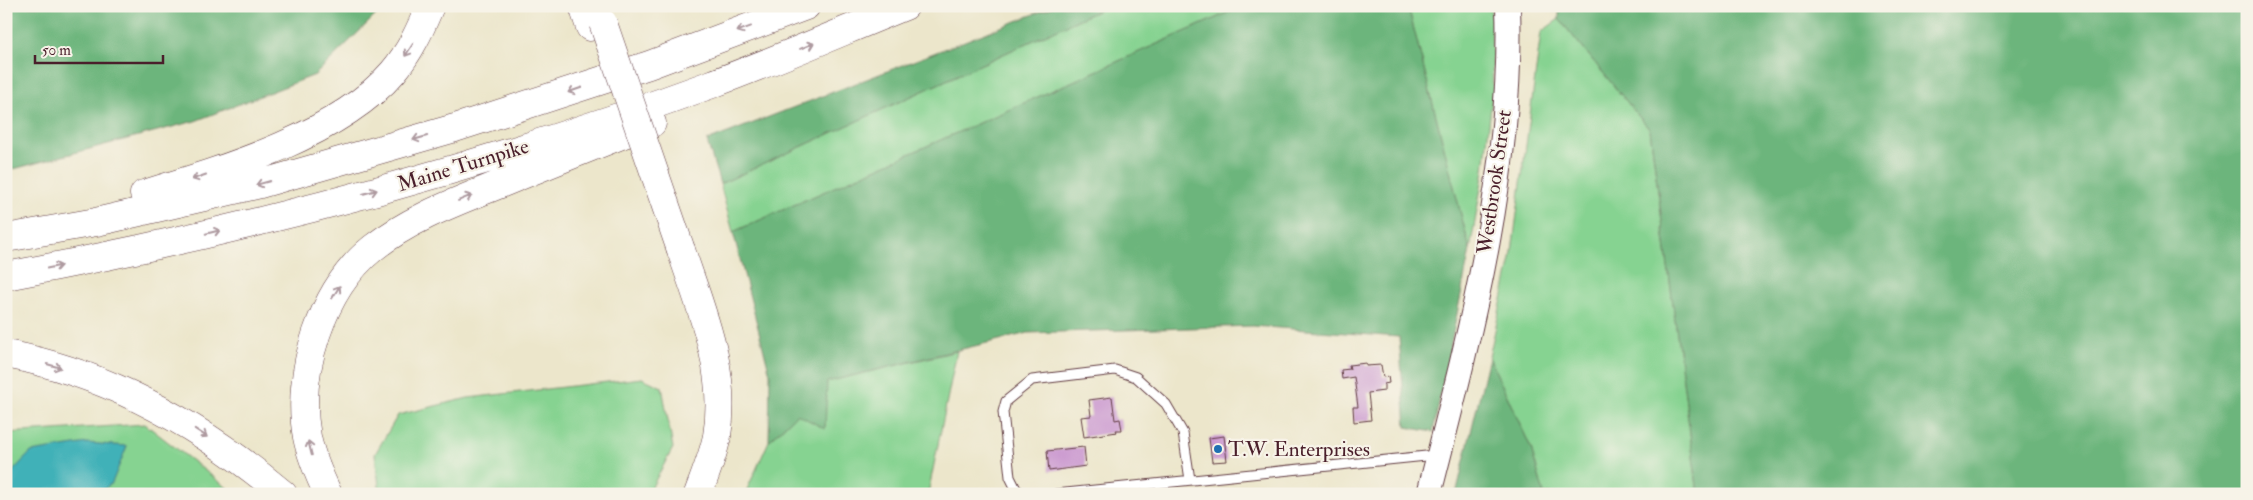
<svg xmlns="http://www.w3.org/2000/svg" width="2253" height="500" viewBox="0 0 2253 500" font-family="'IM FELL Double Pica',serif">
<style>
.green{fill:#86d391;stroke:#68795e}
.forest{fill:#6cb57b;stroke:#5b6a53}
.water{fill:#40b1b8;stroke:#456872}
.building{fill:#c995cf}
.lines{fill:none;stroke-linecap:round;stroke-linejoin:round}
.service-casing{stroke:#623d43;stroke-width:11}
.secondary-casing{stroke:#623d43;stroke-width:26}
.motorway-casing{stroke:#623d43;stroke-width:29}
.service{stroke:#fff;stroke-width:9}
.secondary{stroke:#fff;stroke-width:24}
.motorway{stroke:#fff;stroke-width:28}
.motorway-bridge-casing{stroke:#623d43;stroke-width:29;stroke-linecap:butt}
.motorway-bridge{stroke:#fff;stroke-width:28}
.oneway{stroke:#ae9aa0}
.poi-dot{fill:#1f6fb2;stroke:#f7f3e8;stroke-width:2}
.labels{text-anchor:middle;stroke-width:4.5;stroke-linejoin:round;paint-order:stroke}
.street-label{font-size:21px;fill:#4a1f2b;stroke:#f7f3e8}
.poi-label{font-size:21px;fill:#4a1f2b;stroke:#f7f3e8;text-anchor:start}
</style>
<rect width="100%" height="100%" fill="#f7f3e8"/>
<filter id="ink" filterUnits="userSpaceOnUse"><feTurbulence type="fractalNoise" baseFrequency=".02" numOctaves="2"/><feDisplacementMap in="SourceGraphic" scale="10" xChannelSelector="R" yChannelSelector="G"/><feConvolveMatrix kernelMatrix="1 2 1 2 8 2 1 2 1" color-interpolation-filters="sRGB"/></filter>
<filter id="wash" filterUnits="userSpaceOnUse"><feTurbulence type="fractalNoise" baseFrequency=".0096" numOctaves="4" result="noise"/><feDisplacementMap in="SourceGraphic" scale="20" xChannelSelector="R" yChannelSelector="G"/><feGaussianBlur stdDeviation="1.12" result="paint"/><feColorMatrix in="noise" values="0 0 0 0 0 0 0 0 0 0 0 0 0 0 0 0 0 1.4 0 .05"/><feComposite in="paint" operator="in"/></filter>
<g filter="url(#wash)">
<rect width="100%" height="100%" fill="#ece6cb"/>
<path class="green" d="M1108,6H1243L733,232L720,184Z
M1408,6H1491L1493,89L1484,170L1470,250Z
M1559,19L1650,130L1698,494H1544L1531,448L1489,357L1511,259L1541,32Z
M957,351L928,494H745L769,441L797,414L825,428L826,382Z
M642,378L662,387L673,448L648,494H380L375,454L398,415L468,398Z
M145,424L235,494H6V433Z"/>
<path class="forest" d="M6,6H385L315,75L195,121L6,171Z
M1055,6H1108L720,184L707,141Z
M1243,6H1408L1470,250L1433,432L1406,427L1399,337L1253,326L1028,333L827,382L825,429L797,414L769,441L770,374L733,232Z
M1559,6H2247V494H1698L1650,130L1559,19Z
M1489,357L1531,448L1544,494H1456Z"/>
<path class="water" d="M87,443L127,446L112,483L98,494H6V478L31,452Z"/>
<g id="blocks">
<path class="building" d="M1366,363V366L1381,365L1383,377L1388,376L1389,383L1384,384V391L1368,393L1371,420L1354,422L1353,407H1358L1354,377L1342,379L1341,370L1350,369L1349,365Z
M1112,397L1115,420L1120,419L1122,430H1116L1117,432L1084,437L1081,417L1091,416L1089,400Z
M1224,436L1227,461L1212,462L1209,438Z
M1084,447L1086,466L1049,471L1047,451Z"/>
</g>
</g>
<g filter="url(#ink)">
<use href="#blocks" fill-opacity="0" stroke="#623d43" stroke-width="1"/>
<g class="lines">
<g class="service-casing">
<path id="service" d="M1022,494L1016,489L1010,477L1003,412L1006,401L1032,380L1115,370L1136,377L1166,404L1183,433L1190,480
M1056,494L1436,455"/>
</g>
<g class="secondary-casing">
<path id="secondary" d="M1429,494C1469,337 1514,169 1508,6"/>
</g>
<g class="motorway-casing">
<path id="motorway" d="M583,6L590,27
M144,194C222,170 338,136 393,72C410,52 420,30 430,6
M6,238L96,222L260,184L455,128L649,65L806,6
M681,250C701,310 728,371 717,436C713,456 705,475 698,494
M6,276C246,231 483,168 712,84C777,60 841,32 905,6
M6,354C111,374 202,426 283,494
M328,494C319,475 311,457 307,437C295,373 322,289 373,248C412,217 459,201 505,182C554,162 603,142 652,123"/>
</g>
<use href="#service" class="service"/>
<use href="#secondary" class="secondary"/>
<use href="#motorway" class="motorway"/>
<g class="motorway-bridge-casing">
<path id="motorway-bridge" d="M603,23L681,250"/>
</g>
<use href="#motorway-bridge" class="motorway-bridge"/>
</g>
<defs><path id="oneway-shaft" d="M-6 0H5M1.5-3L5.5 0L1.5 3" fill="none" stroke-width="1.6" stroke-linecap="round" stroke-linejoin="round" transform="scale(1.25)"/></defs>
<g class="oneway">
<use href="#oneway-shaft" transform="translate(744 29) rotate(160)"/>
<use href="#oneway-shaft" transform="translate(807 46) rotate(-22)"/>
<use href="#oneway-shaft" transform="translate(409 50) rotate(123)"/>
<use href="#oneway-shaft" transform="translate(575 90) rotate(161)"/>
<use href="#oneway-shaft" transform="translate(420 138) rotate(164)"/>
<use href="#oneway-shaft" transform="translate(199 177) rotate(161)"/>
<use href="#oneway-shaft" transform="translate(263 183) rotate(165)"/>
<use href="#oneway-shaft" transform="translate(370 192) rotate(-16)"/>
<use href="#oneway-shaft" transform="translate(465 198) rotate(-22)"/>
<use href="#oneway-shaft" transform="translate(213 232) rotate(-13)"/>
<use href="#oneway-shaft" transform="translate(54 267) rotate(-11)"/>
<use href="#oneway-shaft" transform="translate(336 292) rotate(-58)"/>
<use href="#oneway-shaft" transform="translate(54 366) rotate(16)"/>
<use href="#oneway-shaft" transform="translate(201 433) rotate(33)"/>
<use href="#oneway-shaft" transform="translate(310 448) rotate(-104)"/>
</g>
</g>
<circle class="poi-dot" cx="1218" cy="449" r="5"/>
<g class="labels">
<g class="street-label">
<text transform="translate(463 165) rotate(-17)" y="7">Maine Turnpike</text>
<text transform="translate(1494 182) rotate(-82)" y="7">Westbrook Street</text>
</g>
<g class="poi-label">
<text x="1228" y="456">T.W. Enterprises</text>
</g>
</g>
<rect width="2253" height="500" fill="none" stroke="#f7f3e8" stroke-width="25"/>
<path d="M35 55v8h128v-8" fill="none" stroke="#4a1f2b" stroke-width="2.5"/>
<text x="42" y="55" font-size="15" fill="#4a1f2b" stroke="#f7f3e8" stroke-width="4" paint-order="stroke">50 m</text>
</svg>
